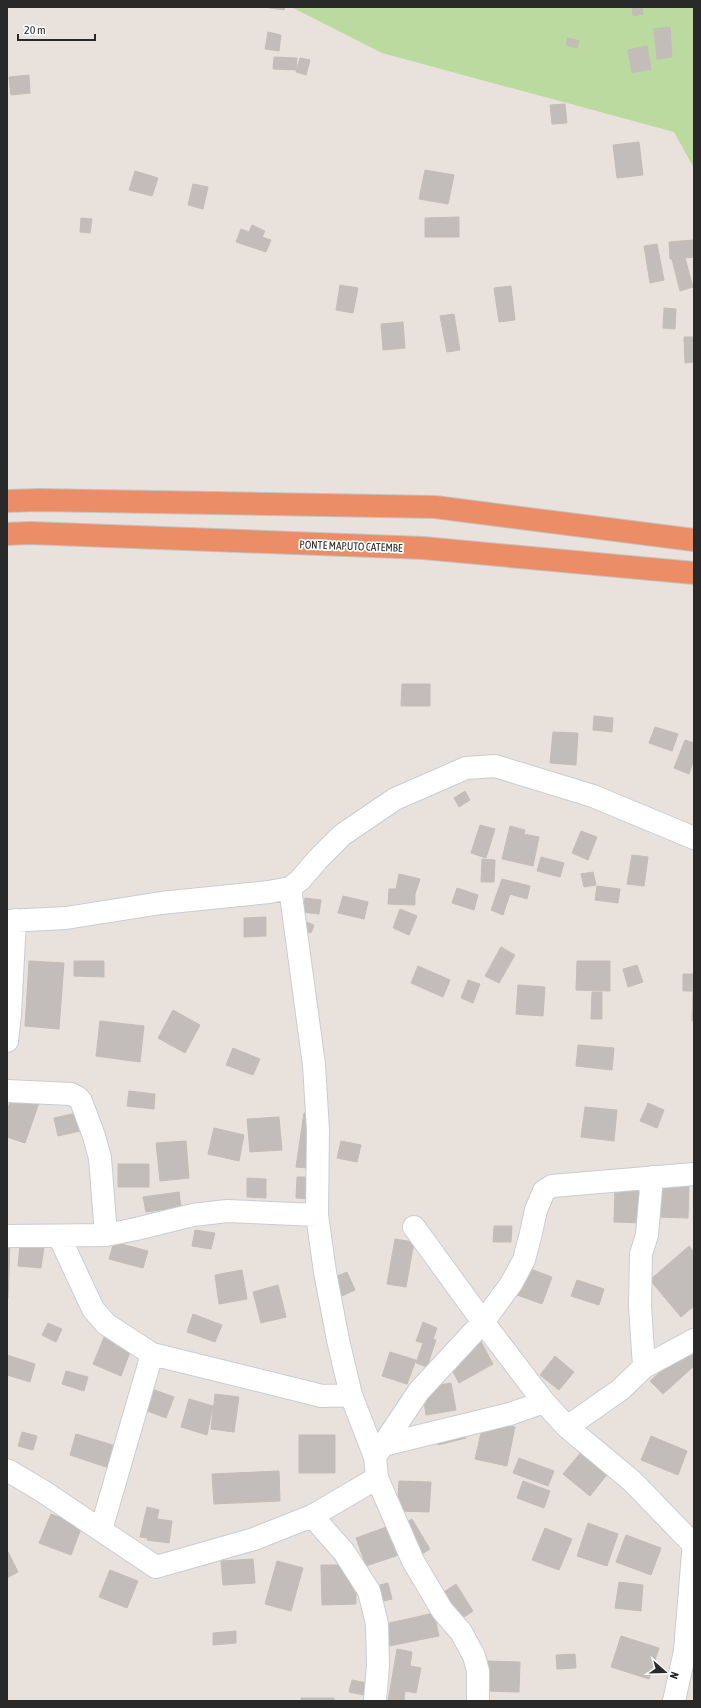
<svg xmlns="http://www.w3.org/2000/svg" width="701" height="1708" viewBox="0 0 701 1708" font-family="'Asap Condensed',sans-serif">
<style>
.green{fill:#bbda9f}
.building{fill:#c2bdb8;stroke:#c4bdb6}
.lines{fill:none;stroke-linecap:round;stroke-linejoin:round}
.street-casing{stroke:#c8ccd5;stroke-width:24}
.highway-casing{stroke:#c3c3c3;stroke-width:24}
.street{stroke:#fff;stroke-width:22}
.highway{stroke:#eb8d66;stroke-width:22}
.labels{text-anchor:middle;stroke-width:3.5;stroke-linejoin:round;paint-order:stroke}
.street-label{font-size:11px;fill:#292929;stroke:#fff}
</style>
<rect width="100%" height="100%" fill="#e9e2dc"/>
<path class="green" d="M291,7H694V168L674,132L382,53Z"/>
<path class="building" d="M263,7H285L284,10Z
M632,7H642L643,14L633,16Z
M670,27L672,57L657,59L654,29Z
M268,32L281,35L279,51L265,49Z
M568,38L579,41L577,48L566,45Z
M647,46L651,69L632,73L628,50Z
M274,57L297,58L296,70L273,69Z
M300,58L310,60L306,75L296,72Z
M29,75L30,93L11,95L9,77Z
M565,104L567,123L552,124L550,105Z
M639,142L643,175L617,178L613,145Z
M425,170L454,175L448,204L419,199Z
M135,171L158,178L152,196L129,190Z
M193,184L208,187L203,209L188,205Z
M459,217V237H425V218Z
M81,218L92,219L90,233L80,232Z
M252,225L265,231L262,237L271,240L266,252L236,242L241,229L249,232Z
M694,240V257L685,258L693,287L680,291L672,259H670L669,242Z
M657,244L664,280L650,283L644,246Z
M340,285L358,288L353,313L336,310Z
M511,286L515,320L499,322L494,288Z
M664,308L676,309L675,329L663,328Z
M454,314L460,350L447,352L440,316Z
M403,322L405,348L383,350L381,324Z
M684,337H694V362L685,363Z
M402,684H430V706H401Z
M594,716L613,718L612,732L593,730Z
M655,727L678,734L672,751L649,743Z
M553,732L578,733L576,765L550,763Z
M685,740L694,743V760L689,774L674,768Z
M465,791L470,800L459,807L454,798Z
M480,825L495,829L486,858L471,853Z
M510,826L525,830L524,834L539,837L533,866L502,859Z
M581,831L597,837L588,860L572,853Z
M632,855L648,857L644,886L627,884Z
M541,857L564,863L560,877L537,871Z
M482,859L495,860L494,882H481Z
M593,872L596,885L584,887L581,874Z
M399,874L420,879L415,894V905L388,904L389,889H396Z
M502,879L530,886L527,899L510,894L503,915L491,910Z
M597,886L620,889L618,903L595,900Z
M457,888L478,895L474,910L452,903Z
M343,896L368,902L364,919L338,913Z
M305,898L321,900L319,914L303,912Z
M400,909L417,916L409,935L393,928Z
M266,917V936L244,937V918Z
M301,920L314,925L311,933L298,928Z
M501,947L515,955L499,983L485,976Z
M29,961L64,963L59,1029L25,1026Z
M74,961H104V977L74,976Z
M577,961H610V991L576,990Z
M637,965L643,982L628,987L623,969Z
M418,966L450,980L443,997L411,983Z
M683,974H694V1021H692L693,991H683Z
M468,980L480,984L473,1003L461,998Z
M518,985L545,987L543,1016L516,1014Z
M592,992H602V1019H591Z
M173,1010L200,1025L185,1053L158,1038Z
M100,1021L144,1026L140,1062L96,1056Z
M578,1045L614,1048L612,1070L576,1066Z
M233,1048L260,1059L253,1075L226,1065Z
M14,1091L40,1100L25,1143L7,1137V1111Z
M129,1091L155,1094L154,1109L127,1106Z
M648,1103L664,1110L657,1128L640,1121Z
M585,1107L617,1110L614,1141L581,1137Z
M76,1113L80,1131L58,1136L54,1118Z
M304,1113L316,1115L307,1168L296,1167Z
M279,1117L282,1150L250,1152L247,1119Z
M214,1128L244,1135L239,1161L208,1154Z
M186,1141L189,1178L160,1181L156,1143Z
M341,1141L361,1145L357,1162L337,1158Z
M118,1164H149V1187H118Z
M297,1177H312L310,1199L296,1198Z
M247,1178L266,1179V1198L247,1197Z
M658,1181H689L688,1218L657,1217Z
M615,1187L646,1188L645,1223L614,1222Z
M179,1192L181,1207L146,1212L143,1197Z
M494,1226H512L511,1242H493Z
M195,1230L215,1233L211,1249L192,1246Z
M395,1239L414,1242L406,1287L387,1284Z
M114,1242L148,1251L143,1268L109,1259Z
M7,1243H10L8,1299H7Z
M20,1244L44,1247L41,1268L18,1266Z
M689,1246L694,1252V1306L681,1317L650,1280Z
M528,1268L552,1277L542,1304L517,1295Z
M242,1270L247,1299L219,1304L215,1275Z
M347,1272L355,1290L342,1296L335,1277Z
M577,1280L604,1289L599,1305L571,1296Z
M278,1285L286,1317L261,1323L253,1292Z
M193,1314L222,1325L215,1342L187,1332Z
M423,1322L437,1328L433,1339L436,1340L427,1367L416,1363L423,1343L416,1341Z
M48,1323L62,1329L56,1342L42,1335Z
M105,1335L132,1347L121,1376L93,1364Z
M479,1338L493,1364L459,1383L445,1357Z
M687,1348L694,1357V1366L663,1394L650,1381Z
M390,1352L416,1360L407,1384L382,1376Z
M7,1355L35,1364L30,1382L7,1375Z
M555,1356L574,1372L559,1390L540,1375Z
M66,1371L88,1377L84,1391L62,1384Z
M451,1383L456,1410L426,1415L422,1388Z
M149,1388L174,1397L166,1418L142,1409Z
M215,1394L239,1397L234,1432L211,1429Z
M189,1399L213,1406L207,1435L181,1427Z
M484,1420L515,1427L507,1466L475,1459Z
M463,1427L466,1438L438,1445L435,1433Z
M22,1432L37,1436L33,1450L18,1446Z
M76,1434L116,1446L109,1468L70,1455Z
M299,1435H335V1473H299Z
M651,1436L687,1451L678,1475L641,1460Z
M582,1451L609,1472L590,1496L563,1474Z
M519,1458L554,1471L548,1486L513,1473Z
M279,1471L280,1501L214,1504L212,1474Z
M399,1481L431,1482L429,1512L397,1511Z
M523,1481L550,1491L544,1508L517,1498Z
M147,1507L159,1510L157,1519L172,1521L169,1543L147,1540L148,1538L140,1537Z
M51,1514L82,1526L71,1555L39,1543Z
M412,1519L430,1549L419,1556L400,1526Z
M588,1523L618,1534L607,1566L577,1556Z
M389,1526L399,1555L366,1566L356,1538Z
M545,1528L572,1539L559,1570L532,1560Z
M626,1535L661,1548L651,1575L616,1562Z
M7,1550L18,1572L7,1578Z
M253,1559L255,1583L223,1585L221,1561Z
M277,1561L303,1568L291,1611L265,1604Z
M321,1565H356V1604L322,1605Z
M110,1570L138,1581L127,1608L99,1597Z
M619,1582L643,1585L641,1611L615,1608Z
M388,1583L392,1599L376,1603L372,1587Z
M456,1584L473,1611L461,1619L444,1592Z
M434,1613L439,1636L389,1646L385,1624Z
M236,1631V1643L213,1645V1633Z
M621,1636L659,1648L649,1679L611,1667Z
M397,1649L412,1652L410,1666L421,1668L416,1693L405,1691L404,1701H388Z
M575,1654L576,1668L557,1669L556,1655Z
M488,1661L520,1662L519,1692L487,1691Z
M352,1680L367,1683L364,1695L349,1692Z
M301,1698H334V1701H301Z"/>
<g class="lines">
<g class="street-casing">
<path id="street" d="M290,888L314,1065L318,1130L317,1215L325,1272L338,1340L351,1395L375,1457L377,1478L413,1561L442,1610L461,1632L474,1656L478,1671V1701
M7,921L66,918L161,903L269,892L290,888L300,880L318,859L342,835L395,799L466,768L495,766L593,796L694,838
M7,1041L10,1014L15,920
M7,1091L71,1094L77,1097L81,1101L94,1136L100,1158L106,1235
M414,1227L483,1322L544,1402L567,1427L632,1481L693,1544
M7,1236L106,1235L136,1229L193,1215L227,1211L317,1215
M59,1236L93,1309L106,1324L152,1354L322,1396L351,1395
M644,1367L640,1306L641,1254L647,1235L652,1177
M567,1427L620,1390L644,1367L694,1340
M383,1445L510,1414L544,1402
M375,1457L419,1391L483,1322L511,1284L524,1260L531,1233L536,1210L544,1191L552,1186L694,1174
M7,1470L41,1490L156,1567L254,1539L312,1516L377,1478
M312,1516L344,1552L369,1591L377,1624L378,1665L375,1701
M101,1530L152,1354
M674,1701L685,1651L694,1541"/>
</g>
<g class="highway-casing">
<path id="highway" d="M7,501L39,500L435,507L694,540
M7,534L30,533L423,548L694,573"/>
</g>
<use href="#street" class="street"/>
<use href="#highway" class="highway"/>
</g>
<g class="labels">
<g class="street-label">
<text transform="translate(351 546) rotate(2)" y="4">PONTE MAPUTO CATEMBE</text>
</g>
</g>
<rect width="701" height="1708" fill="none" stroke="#292929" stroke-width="16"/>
<g transform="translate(665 1672) rotate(110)" stroke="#ffffff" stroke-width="3" paint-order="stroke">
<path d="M0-3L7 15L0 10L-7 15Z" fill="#292929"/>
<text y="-6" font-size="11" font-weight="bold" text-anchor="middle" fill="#292929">N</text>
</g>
<path d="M18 34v6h77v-6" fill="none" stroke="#292929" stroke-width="2"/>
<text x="24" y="34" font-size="12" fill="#292929" stroke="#ffffff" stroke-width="3" paint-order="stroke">20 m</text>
</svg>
